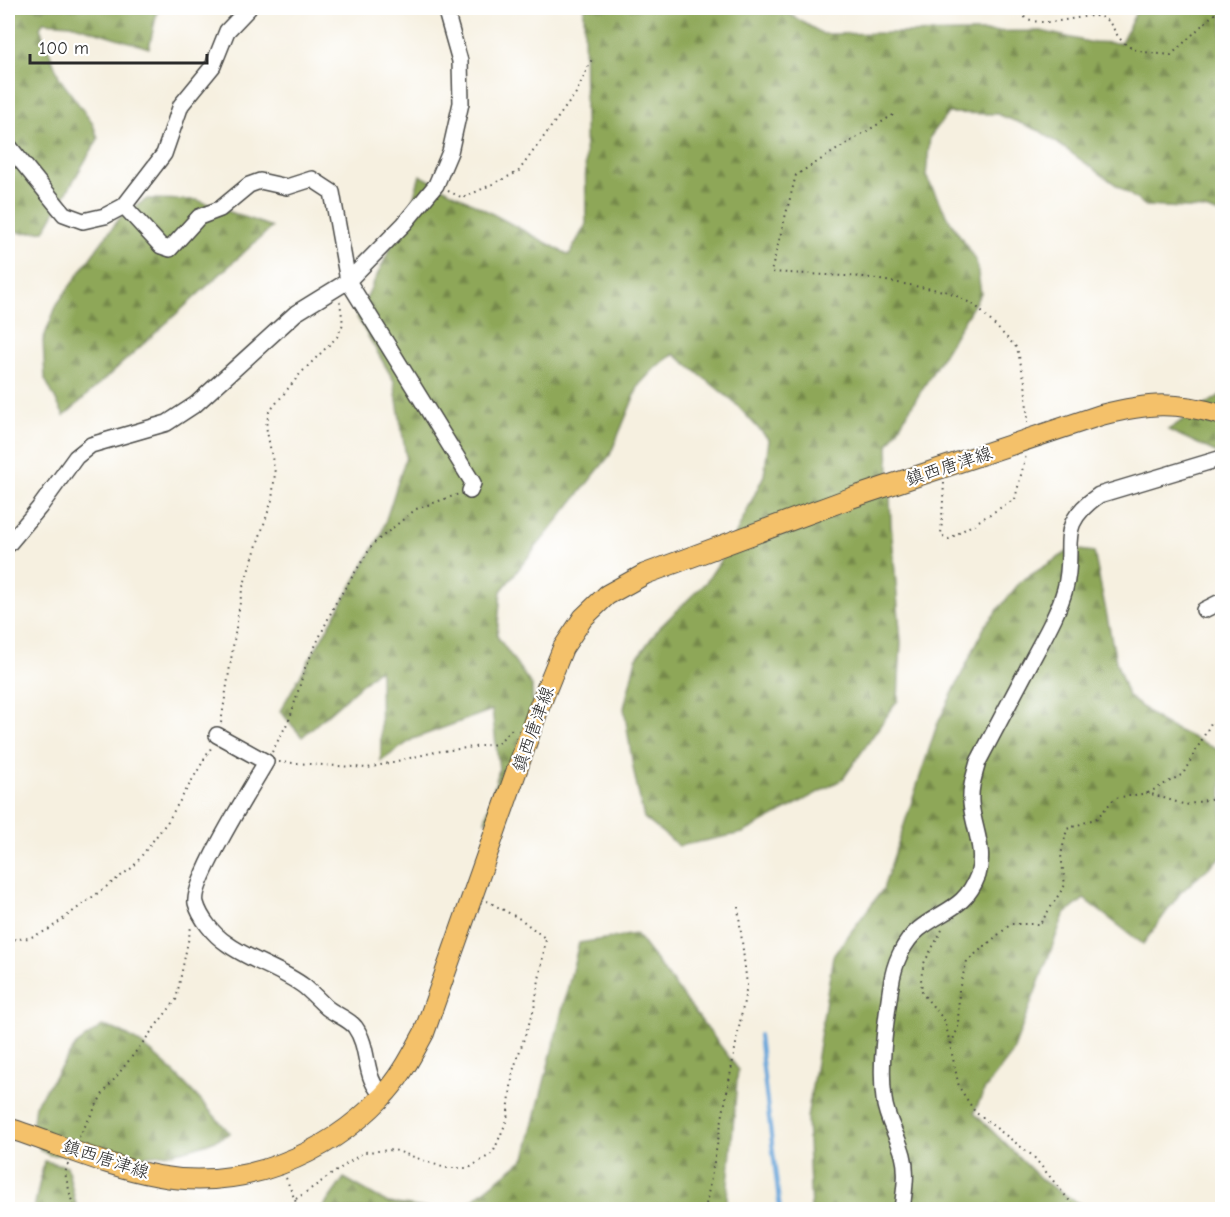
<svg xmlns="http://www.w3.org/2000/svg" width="1230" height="1217" viewBox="0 0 1230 1217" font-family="'Comic Neue','Klee One',sans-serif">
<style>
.forest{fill:url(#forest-firs);stroke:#5c6942;stroke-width:1.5}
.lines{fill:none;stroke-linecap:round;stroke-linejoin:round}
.stream{stroke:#68a6da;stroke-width:4}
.minor-casing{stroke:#494946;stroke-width:18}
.major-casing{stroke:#494946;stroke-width:22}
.path{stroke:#494946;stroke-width:2;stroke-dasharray:1.5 4.5;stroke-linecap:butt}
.minor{stroke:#fff;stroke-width:15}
.major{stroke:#f4c16a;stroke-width:20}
.labels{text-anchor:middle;stroke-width:4.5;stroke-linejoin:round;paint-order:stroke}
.street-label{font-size:18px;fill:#2b2b2b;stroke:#fff}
</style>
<defs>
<pattern id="forest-firs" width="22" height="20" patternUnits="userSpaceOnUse" patternTransform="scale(1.5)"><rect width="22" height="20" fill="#8ea759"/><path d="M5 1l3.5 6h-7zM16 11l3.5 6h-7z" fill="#74884a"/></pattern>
</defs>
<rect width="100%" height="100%" fill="#fff"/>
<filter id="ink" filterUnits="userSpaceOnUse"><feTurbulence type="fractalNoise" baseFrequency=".0167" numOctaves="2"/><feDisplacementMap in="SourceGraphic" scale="12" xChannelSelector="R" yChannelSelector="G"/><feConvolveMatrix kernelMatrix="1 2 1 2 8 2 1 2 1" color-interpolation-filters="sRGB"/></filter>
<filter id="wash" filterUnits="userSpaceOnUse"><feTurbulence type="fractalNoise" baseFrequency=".008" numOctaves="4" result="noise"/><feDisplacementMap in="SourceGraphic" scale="24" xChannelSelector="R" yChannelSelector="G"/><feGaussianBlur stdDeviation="1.35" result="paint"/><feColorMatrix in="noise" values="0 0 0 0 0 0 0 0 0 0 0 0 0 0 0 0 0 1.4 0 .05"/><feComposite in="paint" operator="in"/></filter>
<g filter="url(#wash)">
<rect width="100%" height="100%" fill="#f6f0e0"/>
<path class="forest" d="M8,8H158L149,48L71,24L43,22L40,28L60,79L93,124L98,139L44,231L20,233L8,225Z
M584,8H779L823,34L1041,31L1089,42L1121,43L1138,8H1222V215L1205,209L1146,206L1040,131L997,114L948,113L930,137L926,176L948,218L976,260L981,293L888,445L891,524L901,642L898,700L843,779L743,833L679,846L644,818L634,773L624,708L636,659L658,629L706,582L729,548L764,475L769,440L734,402L674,354L656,367L639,385L610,455L501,591L497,636L532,686L533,709L493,818L485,821L499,770L492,710L413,739L381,761L380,668L302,737L280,711L381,535L406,457L394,381L357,317L412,203L420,175L569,255L586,224Z
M147,199L197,200L272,227L64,416L45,379L43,340L57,304L96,250L122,215Z
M1222,394V455L1168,430Z
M1072,549L1094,552L1116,661L1128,696L1162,723L1217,749L1222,761V856L1181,892L1143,944L1084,899L1064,915L1012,1054L985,1089L974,1113L1043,1181L1088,1209L811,1210L807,1118L833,956L883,889L937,725L985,626L1021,581Z
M636,934L738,1069L726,1209H461L525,1158L579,943Z
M102,1026C146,1033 200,1101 230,1133C172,1164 113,1156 49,1155L40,1150L32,1130L35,1105L76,1045Z
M44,1161L67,1166L77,1209H34Z
M344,1178L388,1203L433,1209H322Z"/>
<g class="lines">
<path class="stream" d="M759,1035L780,1210"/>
</g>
</g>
<g filter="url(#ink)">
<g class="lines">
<g class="minor-casing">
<path id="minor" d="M8,145L64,214L83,221L105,216L124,206L164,154L181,105L213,66L227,31L249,8
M124,206L161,246L170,249L199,217L220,209L249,185L260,181L287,187L312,179L332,192L348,281L473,483L470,491
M8,545L39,508L76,457L91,445L167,423L196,404L296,313L348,281L404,224L436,185L450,152L461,103L460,61L445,8
M1204,610L1218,603L1222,604
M217,735L266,762C253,784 191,883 196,903C200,918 214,935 226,943C250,961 282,969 305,987C312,993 319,1000 325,1006C333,1014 348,1018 355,1027C371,1049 362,1079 384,1096
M902,1210C904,1191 908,1173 903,1155C898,1136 886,1119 884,1099C879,1063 886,1021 891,985C894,964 903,942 919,929C944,909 965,909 978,875C986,850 973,827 971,803C970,788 974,776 978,762C996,728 1014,694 1032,660C1044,637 1058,614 1065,589C1077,545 1053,527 1099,495L1222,458"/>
</g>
<g class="major-casing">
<path id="major" d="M8,1128C58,1144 108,1167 159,1176C241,1191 326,1156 382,1097C400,1079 412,1055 424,1033L538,710L563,648L583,618L607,595L645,574L851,498L1101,415C1149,403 1174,401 1222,415"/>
</g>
<path class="path" d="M1016,8C1031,34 1071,16 1094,16C1113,17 1112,32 1123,42C1135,54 1156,53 1171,55L1214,14L1222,15
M893,115L796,175L771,272L864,277L949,292L976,306L1017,348L1025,382L1028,423
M448,191L463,198L518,172L576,93L592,59
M944,483L941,535L949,539L1015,499L1026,455
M221,723L242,590L272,500L275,473L266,426L269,412L300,374L337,337L343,324L340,302
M272,752L290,718L305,668L335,604L373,544L416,509L459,494
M279,762L368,768L435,752L497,744L515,726
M1148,793L1183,774L1211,723L1222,712
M942,930L924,963L921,978L922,993L945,1021L959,1087L975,1112L1033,1156L1077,1210
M8,940L29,938L48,930L133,867L168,821L211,748
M951,1044L958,1028L959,989L967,961L1011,924H1040L1065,885L1061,855L1067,829L1097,818L1115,798L1148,793L1186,805L1222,796
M79,1137L102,1095L176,1000L191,927
M68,1164L65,1173L74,1210
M286,1178L299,1210
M296,1199L364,1152L394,1150L445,1168H469L493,1153L507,1120L513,1071L534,1009L546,939L522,920L487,901
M705,1210L747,985L738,907"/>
<use href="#minor" class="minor"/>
<use href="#major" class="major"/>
</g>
</g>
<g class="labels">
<g class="street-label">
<text transform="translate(949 466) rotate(-18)" y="6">鎮西唐津線</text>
<text transform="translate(533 729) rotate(-70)" y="6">鎮西唐津線</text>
<text transform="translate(106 1159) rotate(18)" y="6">鎮西唐津線</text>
</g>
</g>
<rect width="1230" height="1217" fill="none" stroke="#fff" stroke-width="30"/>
<path d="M30 54v9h177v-9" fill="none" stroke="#2b2b2b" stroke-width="3"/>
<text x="39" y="54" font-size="18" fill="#2b2b2b" stroke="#ffffff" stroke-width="4.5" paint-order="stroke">100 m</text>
</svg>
